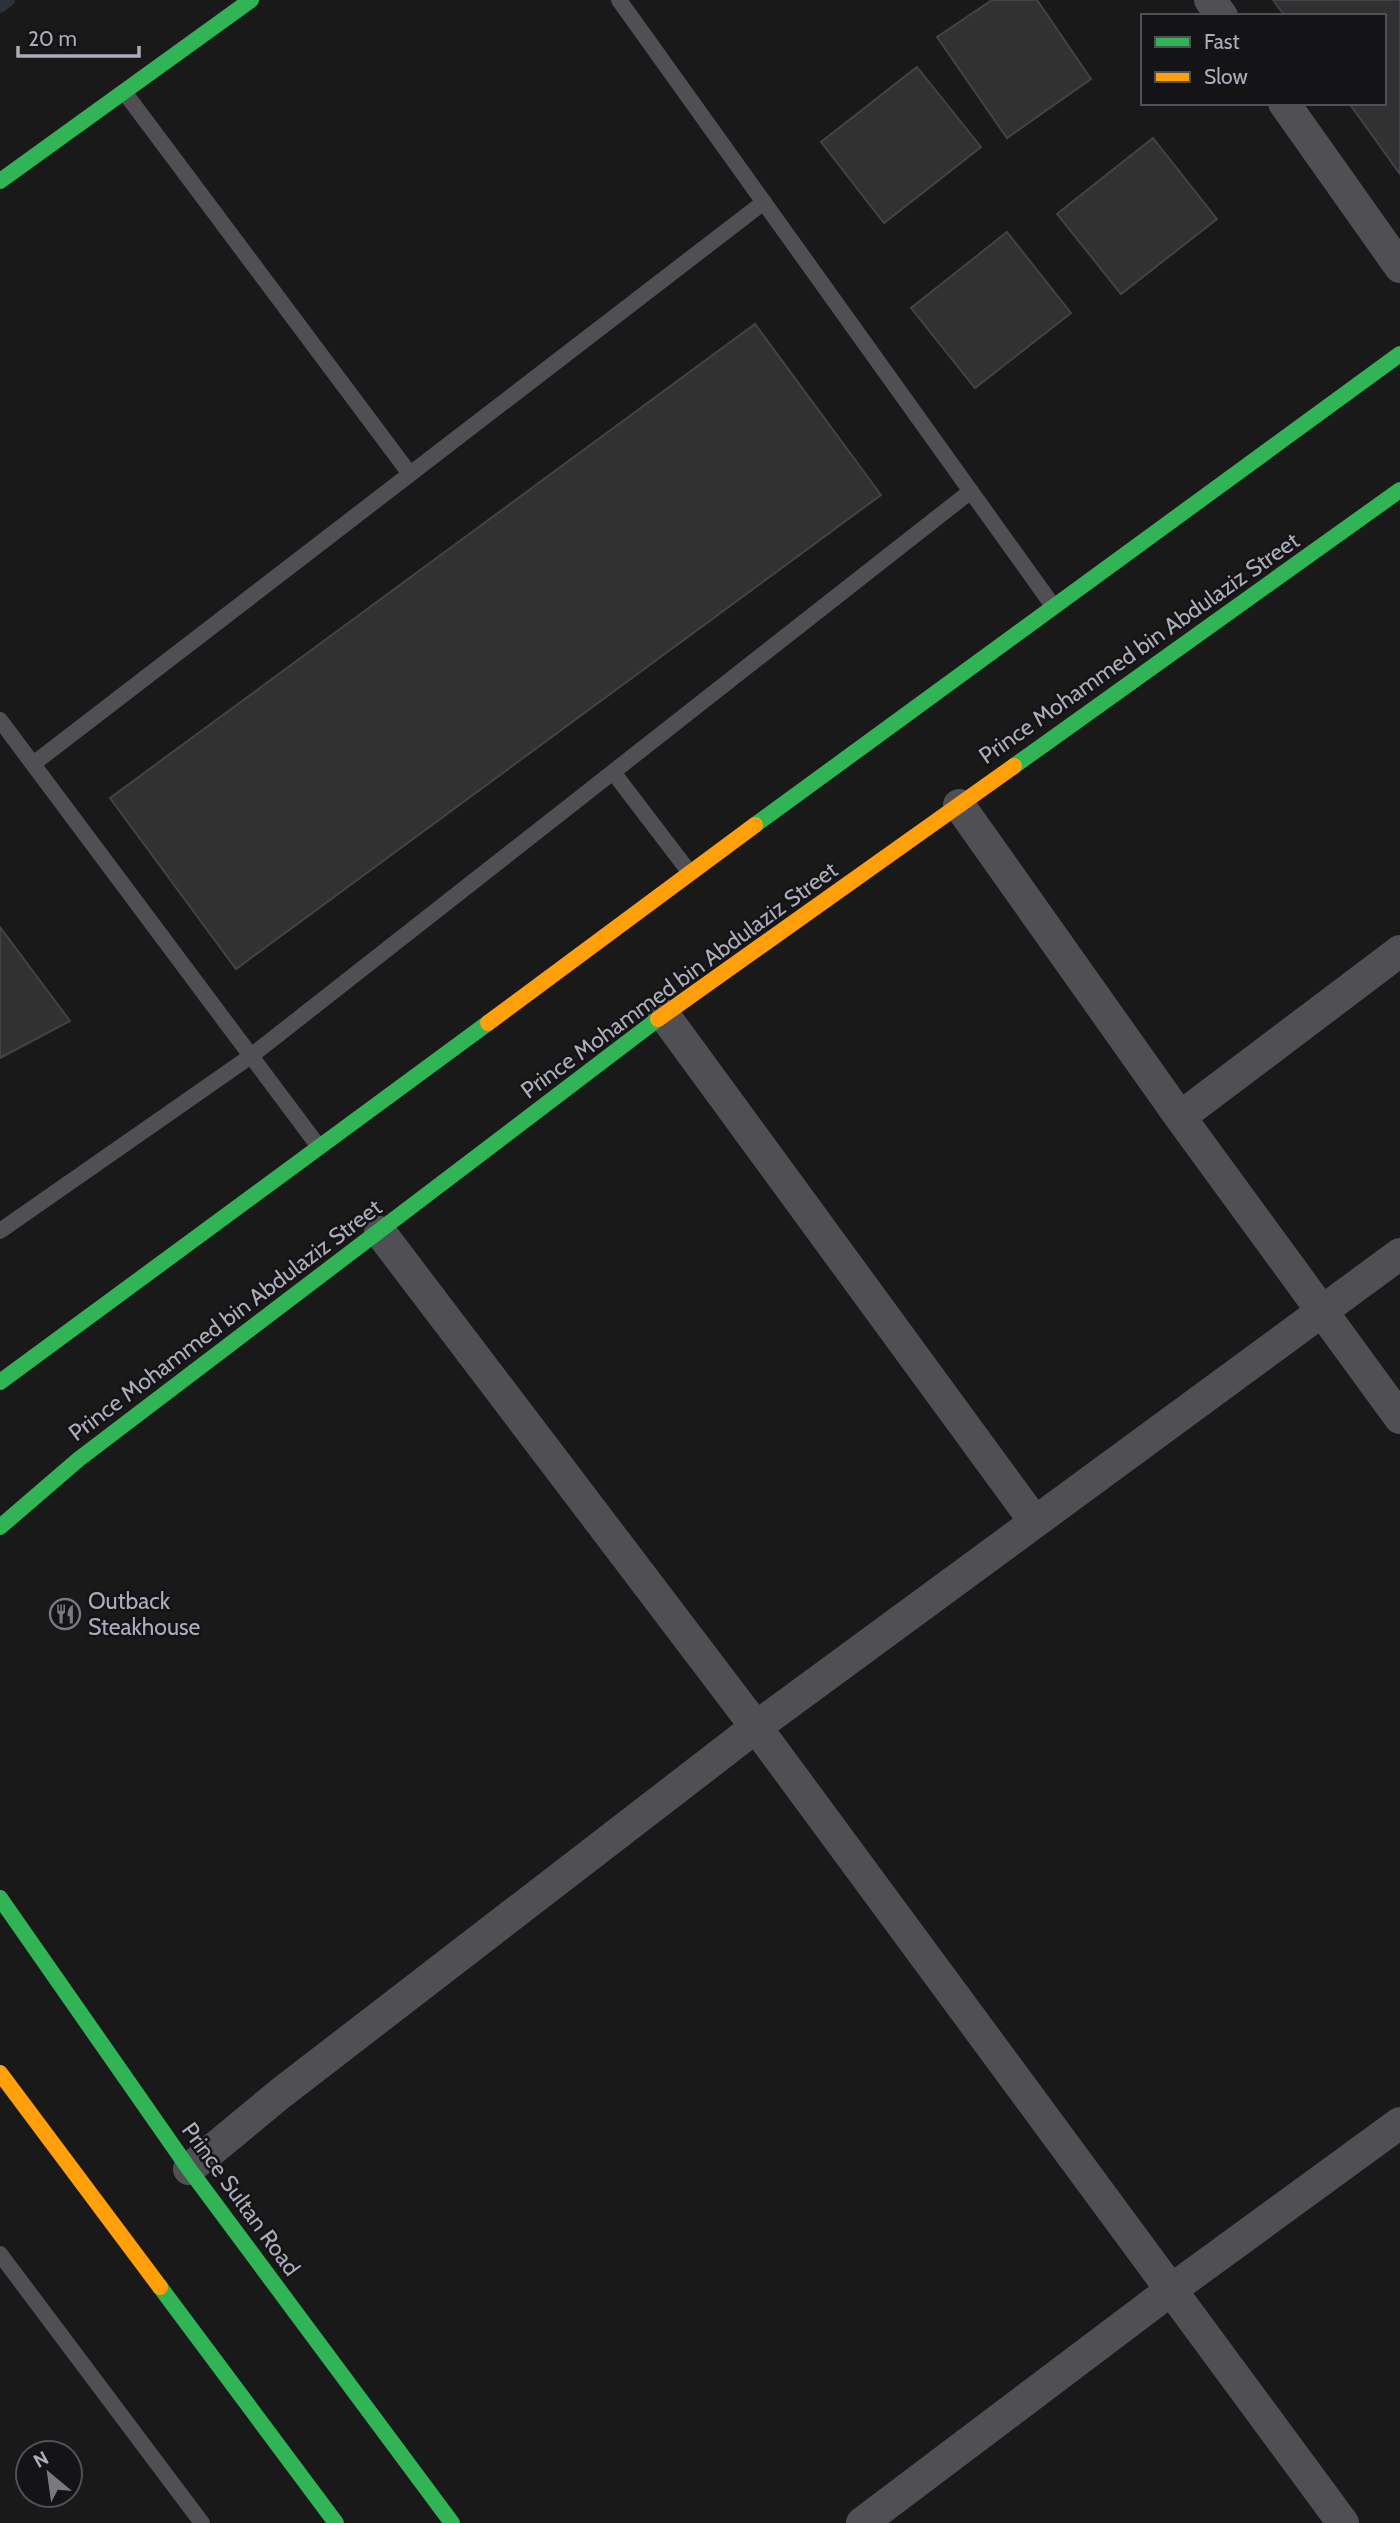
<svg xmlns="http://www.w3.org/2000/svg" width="1400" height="2523" viewBox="0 0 1400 2523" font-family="Cabin,sans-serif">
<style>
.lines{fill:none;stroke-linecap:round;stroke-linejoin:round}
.stream{stroke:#2c323c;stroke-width:12}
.building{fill:#313132;stroke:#424346;stroke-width:2}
.lane{stroke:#4f4f54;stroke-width:16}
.street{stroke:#4f4f54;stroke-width:32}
.fast{stroke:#30b455;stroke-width:16}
.slow{stroke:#ff9f0a;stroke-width:16}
.labels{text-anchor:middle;stroke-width:5;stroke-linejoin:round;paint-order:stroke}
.street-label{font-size:23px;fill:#abadbb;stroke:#141316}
.poi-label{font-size:23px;fill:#abadbb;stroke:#141316;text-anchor:start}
</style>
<rect width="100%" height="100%" fill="#19191a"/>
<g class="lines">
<path class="stream" d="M0,7L9,0"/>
</g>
<path class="building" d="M992,0H1037L1091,79L1007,138L937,37Z
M1273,0H1400V174L1349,103H1384V16H1285Z
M917,67L981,147L884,223L821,142Z
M1153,138L1217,219L1121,294L1057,214Z
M1007,232L1071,313L975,388L911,308Z
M755,324L881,495L236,969L110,798Z
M0,927L70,1021L0,1058Z"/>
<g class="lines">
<path class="lane" d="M619,0L1053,606
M125,93L410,474
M0,720L319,1147
M33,764L764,202
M613,772L690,873
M0,1231L251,1056L971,491
M0,2254L202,2523"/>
<path class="street" d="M1210,0L1222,16
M1284,103L1400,267
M959,805L1180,1117L1400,1418
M664,1015L1035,1522
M1180,1117L1400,951
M380,1232L756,1727L1343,2523
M189,2169L281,2093L756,1727L1400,1254
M862,2523L1171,2290L1400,2123"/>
<path class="fast" d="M0,181L251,0
M1014,766L1400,490
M755,825L1400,354
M0,1382L488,1023
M0,1527L79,1459L658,1019
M0,1898L189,2169L452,2523
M160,2287L336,2523"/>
<path class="slow" d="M658,1019L1014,766
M488,1023L755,825
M0,2073L160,2287"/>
</g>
<defs>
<g id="restaurant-ring" transform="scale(1.575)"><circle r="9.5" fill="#141316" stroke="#787983" stroke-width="1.5"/><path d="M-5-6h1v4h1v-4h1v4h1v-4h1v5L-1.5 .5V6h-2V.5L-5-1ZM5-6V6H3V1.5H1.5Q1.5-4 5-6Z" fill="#787983"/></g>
</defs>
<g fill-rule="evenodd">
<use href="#restaurant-ring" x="65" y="1614"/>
</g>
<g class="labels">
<g class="street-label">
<text transform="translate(1139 648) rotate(-35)" y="8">Prince Mohammed bin Abdulaziz Street</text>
<text transform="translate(679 980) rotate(-36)" y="8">Prince Mohammed bin Abdulaziz Street</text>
<text transform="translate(225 1320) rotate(-37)" y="8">Prince Mohammed bin Abdulaziz Street</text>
<text transform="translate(241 2199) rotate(54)" y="8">Prince Sultan Road</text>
</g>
<g class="poi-label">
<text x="88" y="1609">Outback<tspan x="88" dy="26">Steakhouse</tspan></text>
</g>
</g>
<rect x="1141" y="14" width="245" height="91" fill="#141316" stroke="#505158" stroke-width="2"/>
<rect x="1155" y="37" width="35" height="10" fill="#30b455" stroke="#505158" stroke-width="2"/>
<text x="1204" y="49" font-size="21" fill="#abadbb">Fast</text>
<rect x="1155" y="72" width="35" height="10" fill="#ff9f0a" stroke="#505158" stroke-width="2"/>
<text x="1204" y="84" font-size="21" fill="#abadbb">Slow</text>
<g transform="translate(49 2474) rotate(331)"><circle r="33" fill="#141316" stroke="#505158" stroke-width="2"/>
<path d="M0-5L12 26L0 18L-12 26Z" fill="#787983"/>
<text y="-10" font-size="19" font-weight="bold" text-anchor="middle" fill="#abadbb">N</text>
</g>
<path d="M18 46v10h121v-10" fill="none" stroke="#abadbb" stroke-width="3.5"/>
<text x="28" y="46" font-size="21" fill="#abadbb" stroke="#141316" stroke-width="5" paint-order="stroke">20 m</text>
</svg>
